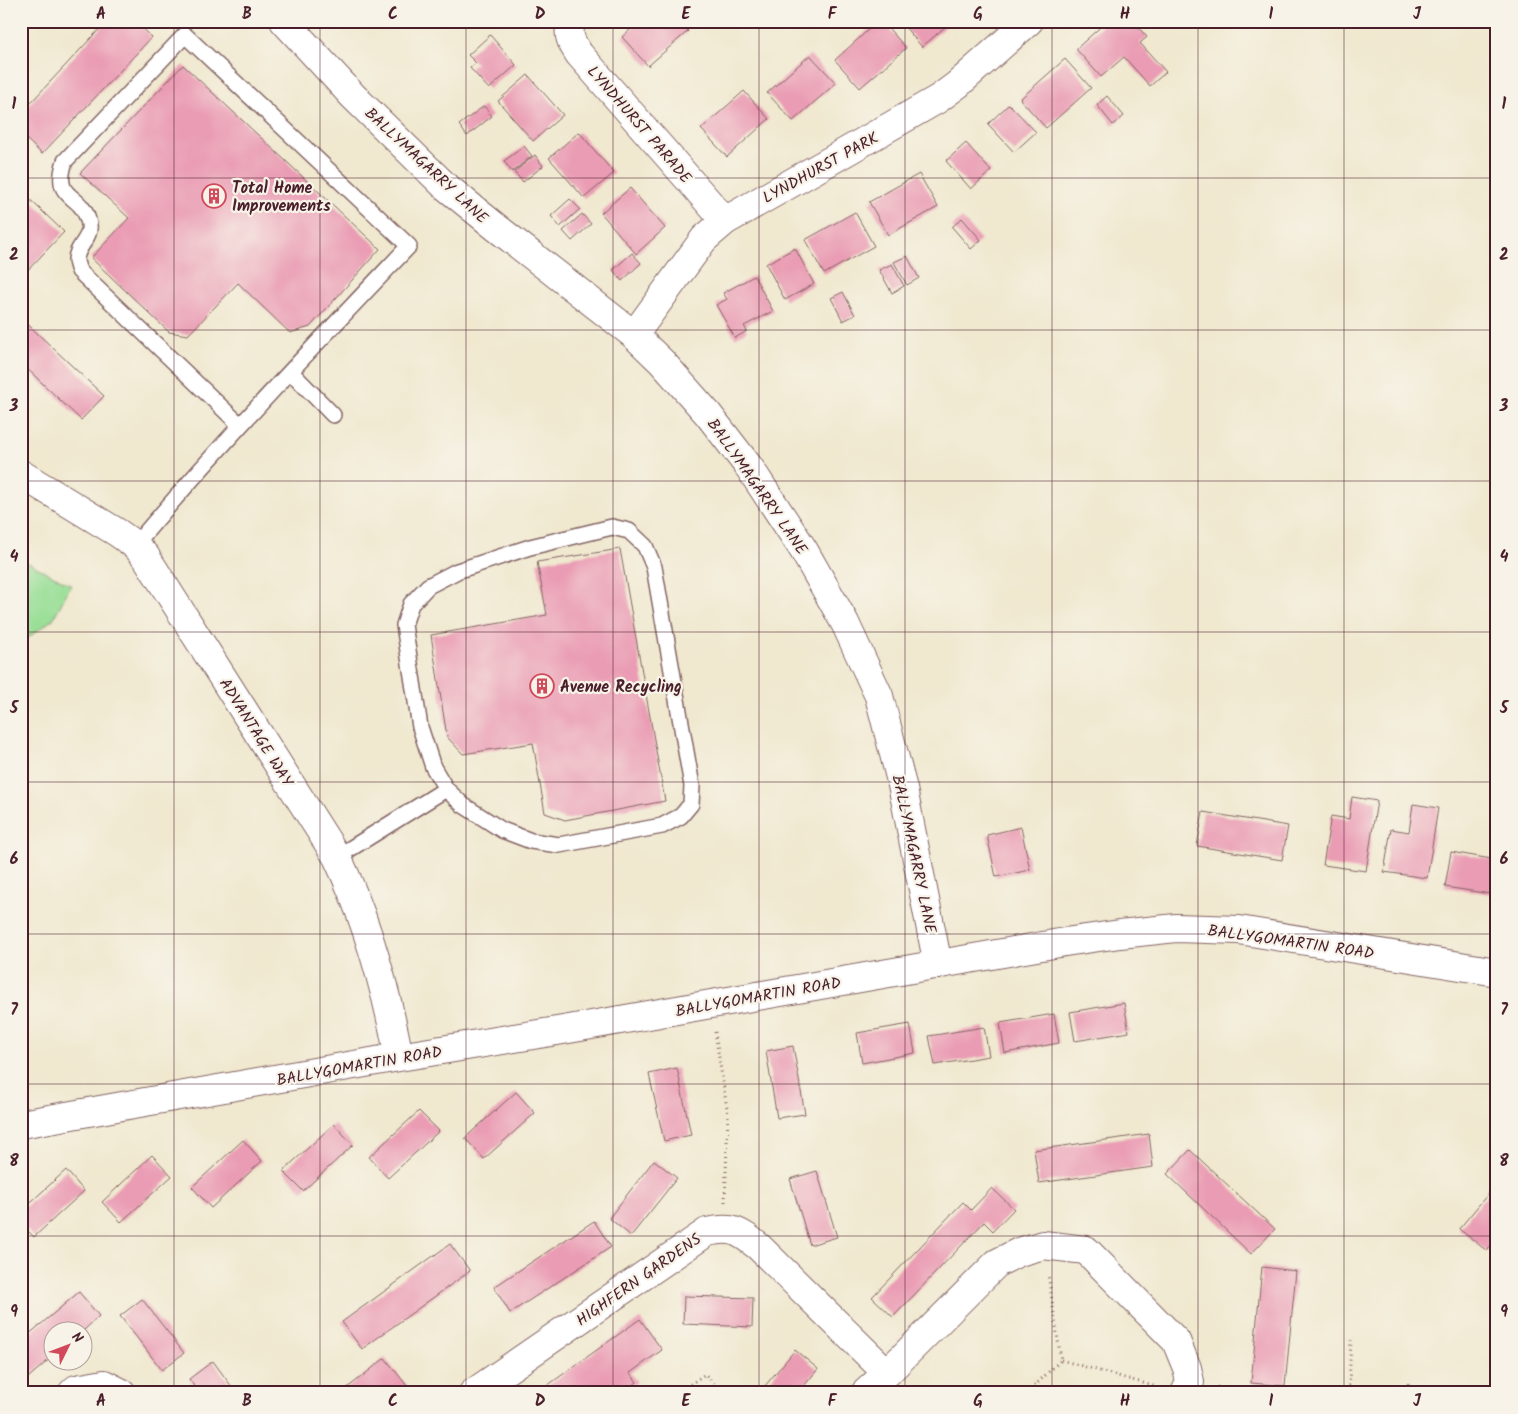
<svg xmlns="http://www.w3.org/2000/svg" width="1518" height="1414" viewBox="0 0 1518 1414" font-family="Kalam,sans-serif">
<style>
.green{fill:#9adf97;stroke:#727f61}
.building{fill:#ea9cb4}
.lines{fill:none;stroke-linecap:round;stroke-linejoin:round}
.lane-casing{stroke:#846564;stroke-width:18}
.street-casing{stroke:#846564;stroke-width:30}
.path{stroke:#846564;stroke-width:3;stroke-dasharray:1 4;stroke-linecap:butt}
.lane{stroke:#fff;stroke-width:15}
.street{stroke:#fff;stroke-width:28}
.grid{fill:none;stroke:#4a1f2b;stroke-width:1;stroke-opacity:0.55}
.labels{text-anchor:middle;stroke-width:4.5;stroke-linejoin:round;paint-order:stroke}
.street-label{font-size:16px;fill:#4a1f2b;stroke:#f7f3e8}
.poi-label{font-size:16px;font-weight:bold;fill:#4a1f2b;stroke:#f7f3e8;text-anchor:start}
.neatline{fill:none;stroke:#4a1f2b;stroke-width:2}
.grid-label{font-size:16px;text-anchor:middle;font-weight:bold;fill:#4a1f2b}
</style>
<rect width="100%" height="100%" fill="#f7f3e8"/>
<filter id="ink" filterUnits="userSpaceOnUse"><feTurbulence type="fractalNoise" baseFrequency=".02" numOctaves="2"/><feDisplacementMap in="SourceGraphic" scale="10" xChannelSelector="R" yChannelSelector="G"/><feConvolveMatrix kernelMatrix="1 2 1 2 8 2 1 2 1" color-interpolation-filters="sRGB"/></filter>
<filter id="wash" filterUnits="userSpaceOnUse"><feTurbulence type="fractalNoise" baseFrequency=".0096" numOctaves="4" result="noise"/><feDisplacementMap in="SourceGraphic" scale="20" xChannelSelector="R" yChannelSelector="G"/><feGaussianBlur stdDeviation="1.12" result="paint"/><feColorMatrix in="noise" values="0 0 0 0 0 0 0 0 0 0 0 0 0 0 0 0 0 1.4 0 .05"/><feComposite in="paint" operator="in"/></filter>
<g filter="url(#wash)">
<rect width="100%" height="100%" fill="#f0e8cf"/>
<path class="green" d="M21,559L71,585L53,619L21,643Z"/>
<g id="blocks">
<path class="building" d="M107,21H135L152,37L42,154L21,134V113Z
M640,21H679L688,31L648,66L622,37Z
M878,21H882L906,48L860,88L835,60Z
M900,21H952L922,47Z
M1107,21H1132L1147,37L1140,43L1166,72L1150,86L1124,57L1101,77L1076,49Z
M490,35L516,65L489,89L470,68L476,63L468,55Z
M810,55L836,83L793,121L767,93Z
M1065,59L1091,88L1046,128L1020,99Z
M183,65L380,249L310,327L290,333L238,283L188,335L169,332L91,258L129,218L80,173Z
M528,75L563,115L533,141L498,101Z
M744,91L769,119L727,157L701,129Z
M1107,96L1124,116L1113,125L1097,105Z
M1009,104L1036,132L1014,152L988,124Z
M484,106L492,116L467,136L459,125Z
M579,132L614,173L584,198L549,158Z
M966,143L991,171L971,189L946,161Z
M524,146L532,156L512,172L504,161Z
M535,155L543,166L523,182L514,172Z
M919,174L938,207L888,235L869,202Z
M630,188L665,228L636,254L601,213Z
M21,191L64,232L25,273L21,270Z
M570,199L580,209L560,227L551,216Z
M855,212L874,246L824,274L805,240Z
M582,214L591,224L572,241L563,231Z
M962,218L981,240L971,249L952,227Z
M795,248L814,284L785,300L766,264Z
M632,253L641,263L622,281L613,270Z
M907,256L919,278L907,285L894,262Z
M892,264L904,286L892,293L879,270Z
M754,276L773,311L744,326L747,331L735,338L716,305L727,299L723,293Z
M843,292L855,315L843,321L831,298Z
M21,318L104,396L81,420L21,363Z
M620,549L665,801L565,820L545,813L533,743L463,754L447,737L431,635L547,615L537,562Z
M1352,797L1377,801L1366,871L1323,865L1331,816L1349,819Z
M1413,804L1438,808L1427,878L1384,872L1391,829L1409,832Z
M1203,812L1288,826L1282,860L1197,846Z
M1021,827L1030,870L996,877L987,835Z
M1451,852L1497,860V895L1445,887Z
M1124,1003L1129,1032L1075,1041L1070,1012Z
M1054,1014L1059,1043L1005,1053L1000,1023Z
M910,1024L915,1053L862,1063L857,1033Z
M984,1027L989,1056L935,1065L929,1036Z
M793,1046L805,1114L777,1118L766,1051Z
M677,1068L691,1135L664,1141L649,1074Z
M516,1092L535,1113L484,1159L465,1138Z
M419,1111L439,1131L388,1178L369,1157Z
M334,1124L353,1145L303,1191L283,1171Z
M1149,1134L1153,1167L1039,1183L1034,1150Z
M243,1140L262,1161L211,1208L192,1187Z
M1190,1150L1275,1229L1251,1254L1167,1174Z
M152,1155L172,1176L121,1222L102,1202Z
M654,1160L677,1178L631,1236L609,1218Z
M66,1170L84,1191L34,1237L21,1224V1211Z
M817,1171L837,1237L810,1245L790,1179Z
M1497,1183V1239L1487,1251L1459,1229Z
M992,1188L1014,1209L993,1231L984,1222L893,1317L872,1297L963,1202L971,1210Z
M594,1221L611,1247L510,1313L494,1287Z
M450,1244L470,1271L362,1349L342,1322Z
M1262,1267L1296,1271L1285,1386L1251,1383Z
M79,1292L99,1316L82,1332H52V1357L21,1384V1341Z
M684,1296L753,1298L752,1327L683,1324Z
M142,1299L184,1353L162,1370L120,1316Z
M640,1319L662,1350L630,1373L637,1382L623,1393H537Z
M795,1350L818,1369L798,1393H759Z
M385,1358L408,1387L401,1393H341Z
M213,1361L232,1387L237,1393H199L189,1379Z
M1408,1383L1419,1393H1399Z"/>
</g>
</g>
<g filter="url(#ink)">
<use href="#blocks" fill-opacity="0" stroke="#846564" stroke-width="1"/>
<g class="lines">
<g class="lane-casing">
<path id="lane" d="M291,372L333,415
M135,545C222,442 316,344 409,246L185,35L65,161C52,202 80,191 88,220C94,238 76,245 76,260C76,263 78,268 79,271L240,425
M337,857L446,789L463,805L502,830L531,841L559,845L662,826L681,816L691,804L692,786L654,567L645,546L629,531L612,527L530,547L457,571L428,586L411,604L404,625L420,727L433,767L446,789"/>
</g>
<g class="street-casing">
<path id="street" d="M284,21L353,96L444,185L497,228L634,335L662,362L708,414L749,467L803,549L845,623L879,696L903,789L938,965
M572,21C566,35 572,43 579,54L725,221
M634,335L704,239L725,221L938,99L957,85L1029,21
M21,474L118,533L135,545L146,557L337,857C367,920 386,989 399,1057
M21,1124L399,1057L563,1030L1065,942L1120,934L1176,928L1239,930L1497,972
M72,1393L76,1389L104,1384L122,1393
M473,1393L707,1232C733,1226 739,1231 759,1247L887,1373
M865,1393L887,1373L997,1263L1019,1252L1043,1245L1086,1250L1176,1341L1187,1368L1190,1382L1185,1393"/>
</g>
<path class="path" d="M715,1032L728,1115L725,1202
M1061,1360L1157,1387
M1217,1387L1242,1393
M678,1393L705,1374L723,1393
M1027,1393L1061,1360L1048,1274
M1342,1393L1349,1385L1351,1340"/>
<use href="#lane" class="lane"/>
<use href="#street" class="street"/>
</g>
</g>
<path class="grid" d="M174,21V1393M320,21V1393M466,21V1393M613,21V1393M759,21V1393M905,21V1393M1052,21V1393M1198,21V1393M1344,21V1393M21,178H1497M21,330H1497M21,481H1497M21,632H1497M21,782H1497M21,934H1497M21,1084H1497M21,1236H1497"/>
<defs>
<g id="building-ring" transform="scale(1.25)"><circle r="9.5" fill="#f7f3e8" stroke="#d1495b" stroke-width="1.5"/><path d="M-4-6H4V6H1V3H-1V6H-4ZM-2.5-4.3h1.7v1.8h-1.7ZM.8-4.3h1.7v1.8H.8ZM-2.5-1h1.7V.8h-1.7ZM.8-1h1.7V.8H.8Z" fill="#d1495b"/></g>
</defs>
<g fill-rule="evenodd">
<use href="#building-ring" x="214" y="196"/>
<use href="#building-ring" x="542" y="686"/>
</g>
<g class="labels">
<g class="street-label">
<text transform="translate(640 124) rotate(49)" y="6">LYNDHURST PARADE</text>
<text transform="translate(427 165) rotate(43)" y="6">BALLYMAGARRY LANE</text>
<text transform="translate(820 167) rotate(-29)" y="6">LYNDHURST PARK</text>
<text transform="translate(758 486) rotate(55)" y="6">BALLYMAGARRY LANE</text>
<text transform="translate(257 732) rotate(58)" y="6">ADVANTAGE WAY</text>
<text transform="translate(915 854) rotate(78)" y="6">BALLYMAGARRY LANE</text>
<text transform="translate(1291 941) rotate(8)" y="6">BALLYGOMARTIN ROAD</text>
<text transform="translate(758 996) rotate(-10)" y="6">BALLYGOMARTIN ROAD</text>
<text transform="translate(359 1065) rotate(-10)" y="6">BALLYGOMARTIN ROAD</text>
<text transform="translate(638 1279) rotate(-35)" y="6">HIGHFERN GARDENS</text>
</g>
<g class="poi-label">
<text x="232" y="193">Total Home<tspan x="232" dy="18">Improvements</tspan></text>
<text x="560" y="692">Avenue Recycling</text>
</g>
</g>
<rect width="1518" height="1414" fill="none" stroke="#f7f3e8" stroke-width="55"/>
<g transform="translate(68 1346) rotate(48)"><circle r="24" fill="#f7f3e8" stroke="#b29e9c"/>
<path d="M0-4L9 19L0 12L-9 19Z" fill="#d1495b"/>
<text y="-8" font-size="14" font-weight="bold" text-anchor="middle" fill="#4a1f2b">N</text>
</g>
<rect x="28" y="28" width="1462" height="1358" class="neatline"/>
<g class="grid-label">
<text x="101" y="19">A</text>
<text x="247" y="19">B</text>
<text x="393" y="19">C</text>
<text x="540" y="19">D</text>
<text x="686" y="19">E</text>
<text x="832" y="19">F</text>
<text x="978" y="19">G</text>
<text x="1125" y="19">H</text>
<text x="1271" y="19">I</text>
<text x="1417" y="19">J</text>
<text x="14" y="109">1</text>
<text x="1504" y="109">1</text>
<text x="14" y="260">2</text>
<text x="1504" y="260">2</text>
<text x="14" y="411">3</text>
<text x="1504" y="411">3</text>
<text x="14" y="562">4</text>
<text x="1504" y="562">4</text>
<text x="14" y="713">5</text>
<text x="1504" y="713">5</text>
<text x="14" y="864">6</text>
<text x="1504" y="864">6</text>
<text x="14" y="1015">7</text>
<text x="1504" y="1015">7</text>
<text x="14" y="1166">8</text>
<text x="1504" y="1166">8</text>
<text x="14" y="1317">9</text>
<text x="1504" y="1317">9</text>
<text x="101" y="1406">A</text>
<text x="247" y="1406">B</text>
<text x="393" y="1406">C</text>
<text x="540" y="1406">D</text>
<text x="686" y="1406">E</text>
<text x="832" y="1406">F</text>
<text x="978" y="1406">G</text>
<text x="1125" y="1406">H</text>
<text x="1271" y="1406">I</text>
<text x="1417" y="1406">J</text>
</g>
</svg>
